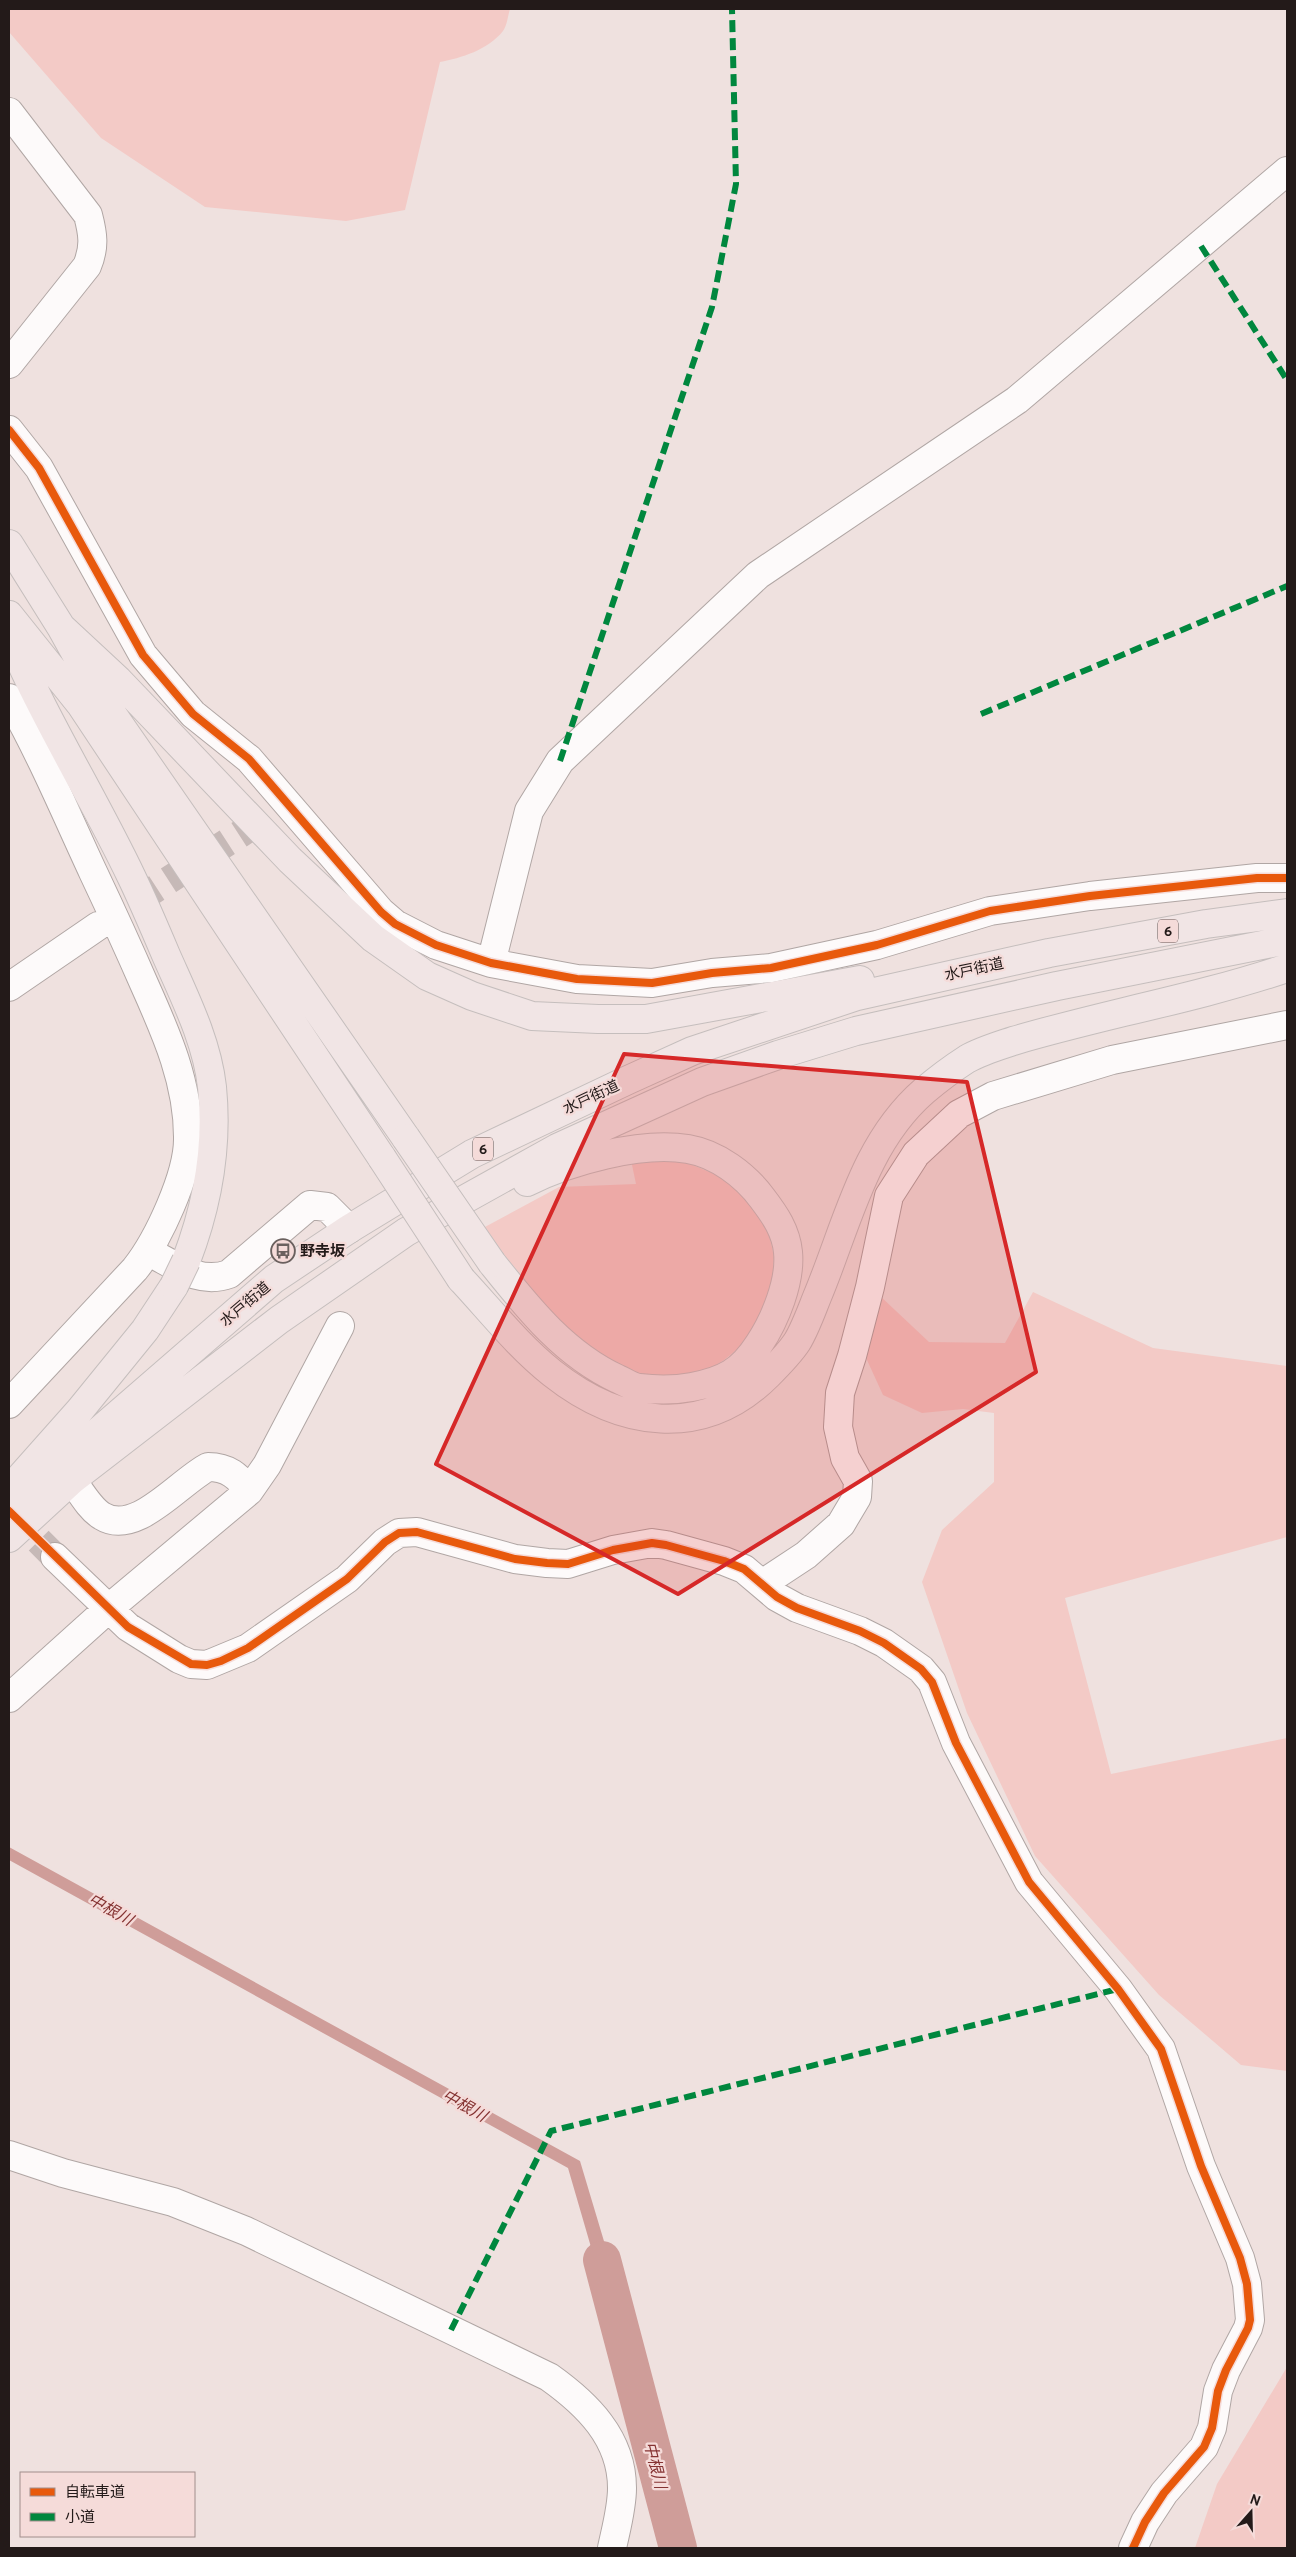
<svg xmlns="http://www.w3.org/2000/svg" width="1296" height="2557" viewBox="0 0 1296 2557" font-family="Overpass,'Noto Sans JP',sans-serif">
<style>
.green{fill:#f3cac6}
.water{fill:#cf9d99}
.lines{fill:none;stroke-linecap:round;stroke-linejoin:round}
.river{stroke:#cf9d99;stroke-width:38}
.minor-tunnel{stroke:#c6b9b7;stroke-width:28;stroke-dasharray:28 14;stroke-linecap:butt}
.minor-casing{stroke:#b0a6a4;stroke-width:30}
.highway-casing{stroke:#c5bebd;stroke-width:30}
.minor{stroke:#fdfafa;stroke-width:28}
.highway{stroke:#f1e5e5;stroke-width:28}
.highway-bridge-casing{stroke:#c5bebd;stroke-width:30;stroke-linecap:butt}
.highway-bridge{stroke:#f1e5e5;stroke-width:28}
.quiet{stroke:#00873e;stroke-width:6;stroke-dasharray:12 6;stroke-linecap:butt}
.cycleway-casing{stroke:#f5dbd9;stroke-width:11}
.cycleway{stroke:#e8590c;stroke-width:8}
.marked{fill:#d62828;fill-opacity:0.2;stroke:#d62828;stroke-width:4;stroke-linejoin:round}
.labels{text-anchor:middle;stroke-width:4.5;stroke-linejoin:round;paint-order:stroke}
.shield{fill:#f5dbd9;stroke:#625453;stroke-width:1}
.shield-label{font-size:14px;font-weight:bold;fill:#231a19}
.street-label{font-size:15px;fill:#231a19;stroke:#f5dbd9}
.poi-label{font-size:15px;font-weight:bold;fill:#231a19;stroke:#f5dbd9;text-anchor:start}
.water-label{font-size:16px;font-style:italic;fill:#853332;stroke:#f5dbd9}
</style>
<rect width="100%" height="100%" fill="#efe1df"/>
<path class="green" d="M9,9H510C508,15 507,26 503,31C488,50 461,58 440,62L405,210L346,221L205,207L101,138L9,32Z
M631,1160L683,1161L719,1176L730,1183L750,1203L768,1229L774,1257L772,1285L752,1337L724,1360L705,1372L662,1378L619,1369L542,1312L483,1228L559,1187L636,1184Z
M1033,1292L1153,1348L1287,1366V1537L1065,1598L1111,1774L1287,1738V2071L1241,2065L1159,1995L1035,1856L967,1713L922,1582L942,1530L994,1482V1413L963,1409L922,1413L883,1395L867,1360L863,1330L879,1295L929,1342L1005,1343Z
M1287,2367V2548H1195L1217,2484Z"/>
<path class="water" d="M9,1847L580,2161L624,2308L609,2309L568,2168L9,1860Z"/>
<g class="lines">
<path class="river" d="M602,2260L678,2548"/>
<path class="minor-tunnel" d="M98,926L274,812
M9,1511L55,1557"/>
<g class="minor-casing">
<path id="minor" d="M9,112L88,215C93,234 95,247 87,266L9,364
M9,430L39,468L143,655L193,714L249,759L381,912L395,924L436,945L491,963L577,979L652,983L712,973L771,968L877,945L990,911L1090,896L1257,878H1287
M9,698C41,754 66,814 93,872C111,910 128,947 145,986C167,1035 188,1083 188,1137C189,1174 158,1240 135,1269L9,1404
M491,963L529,811L560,761L758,575L1017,400L1287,171
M9,987L98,926
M149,1252C175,1265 199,1285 229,1274L310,1205L327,1207L349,1229
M72,1480C80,1491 90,1509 102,1516C136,1537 179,1482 208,1467C228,1467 238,1476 249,1491
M55,1557L128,1627L179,1659L191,1664L207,1665L248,1648L347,1579L385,1542L399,1533L417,1532L515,1559L547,1563L568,1564L613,1550L652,1543L666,1545L724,1561L744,1569L777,1597L797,1608L860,1631L884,1643L921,1669L932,1682L956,1743L1029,1882L1118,1989L1161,2049L1201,2166L1240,2258L1247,2284L1250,2320L1248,2328L1226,2370L1218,2391L1212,2428L1204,2447L1164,2493L1145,2522L1133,2548
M762,1584L806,1555L841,1524L857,1497L858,1481L845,1458L838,1427L840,1393L852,1356L870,1287L889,1196L916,1154L959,1114L993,1096L1112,1060L1287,1025
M9,1698L108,1609L249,1491L267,1465L340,1326
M9,2155L63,2173L173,2202L246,2231L549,2377C587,2404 622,2438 622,2488C622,2508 616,2529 612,2548"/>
</g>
<g class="highway-casing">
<path id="highway" d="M9,544L61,627L97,692L406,1138
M9,615L81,705L382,1158
M61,627L118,680L290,860L373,938L427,976L472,996L532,1016L598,1019H646L860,980
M9,635C44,719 93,796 132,878C144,903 155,929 166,955C184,996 207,1041 212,1087C218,1147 208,1204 186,1261
M492,1263C528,1308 564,1354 618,1379C625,1382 632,1387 639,1388C656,1390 676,1390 692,1387C724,1381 741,1372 759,1344C775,1320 791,1281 788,1252C786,1231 775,1215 762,1198C745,1175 717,1154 688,1149C641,1141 569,1161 527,1182
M461,1279C490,1310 518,1346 552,1373C620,1427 703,1440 768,1375C778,1365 789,1354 797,1342C805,1329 811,1312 817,1297C847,1226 863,1144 924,1091C937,1080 953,1068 967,1059C981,1051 998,1046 1013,1041C1050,1030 1087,1021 1124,1012C1179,999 1233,986 1287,968
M9,1490L80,1410L145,1330L174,1286
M9,1517L94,1435L274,1279L349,1229L472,1154L628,1080L692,1051L857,996L1049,953L1206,924L1287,913
M9,1538L72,1480L279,1320L406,1232L557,1148L702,1082L778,1055L856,1031L1057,986L1287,940"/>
</g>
<use href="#minor" class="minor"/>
<use href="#highway" class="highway"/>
<g class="highway-bridge-casing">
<path id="highway-bridge" d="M406,1138L492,1263
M382,1158L461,1279
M174,1286L186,1261"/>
</g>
<use href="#highway-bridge" class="highway-bridge"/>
<path class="quiet" d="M1201,246L1287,380
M981,714L1287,586
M560,761L712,307L736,184L732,9
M451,2330L551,2131L1118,1989"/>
<g class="cycleway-casing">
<path id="cycleway" d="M9,430L39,468L143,655L193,714L249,759L381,912L395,924L436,945L491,963L577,979L652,983L712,973L771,968L877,945L990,911L1090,896L1257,878H1287
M9,1511L128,1627L191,1664L207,1665L221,1661L248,1648L347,1579L385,1542L399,1533L417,1532L515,1559L547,1563L568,1564L613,1550L652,1543L666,1545L724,1561L744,1569L777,1597L797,1608L860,1631L884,1643L921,1669L932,1682L956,1743L1029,1882L1118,1989L1161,2049L1201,2166L1240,2258L1247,2284L1250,2320L1248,2328L1226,2370L1218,2391L1212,2428L1204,2447L1164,2493L1145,2522L1133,2548"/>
</g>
<use href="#cycleway" class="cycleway"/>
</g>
<path class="marked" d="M624,1054L967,1082L1036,1372L678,1594L436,1464Z"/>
<defs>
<g id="bus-ring" transform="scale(1.25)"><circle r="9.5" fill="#f5dbd9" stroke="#6a605e" stroke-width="1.5"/><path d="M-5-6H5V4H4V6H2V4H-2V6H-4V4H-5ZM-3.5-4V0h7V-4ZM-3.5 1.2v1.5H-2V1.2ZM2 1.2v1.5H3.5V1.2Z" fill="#6a605e"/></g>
</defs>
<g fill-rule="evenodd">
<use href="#bus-ring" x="283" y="1251"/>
</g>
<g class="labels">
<g class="shield">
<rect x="1158" y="919.5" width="20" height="23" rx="4"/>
<rect x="473" y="1137.5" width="20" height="23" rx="4"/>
</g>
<g class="shield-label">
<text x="1168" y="936">6</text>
<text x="483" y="1154">6</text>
</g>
<g class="street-label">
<text transform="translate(974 969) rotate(-12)" y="5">水戸街道</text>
<text transform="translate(591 1097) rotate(-25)" y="5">水戸街道</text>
<text transform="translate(245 1304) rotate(-40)" y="5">水戸街道</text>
</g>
<g class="poi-label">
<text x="300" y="1256">野寺坂</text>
</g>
<g class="water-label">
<text transform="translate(111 1909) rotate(29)" y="6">中根川</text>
<text transform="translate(465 2105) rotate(29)" y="6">中根川</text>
<text transform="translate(656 2465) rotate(76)" y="6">中根川</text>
</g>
</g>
<rect width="1296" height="2557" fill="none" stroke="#231a19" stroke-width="20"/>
<rect x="20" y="2472" width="175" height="65" fill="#f5dbd9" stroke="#a18e8c"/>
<rect x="30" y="2488" width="25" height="8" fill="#e8590c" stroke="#a18e8c"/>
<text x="65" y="2497" font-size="15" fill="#231a19">自転車道</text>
<rect x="30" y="2513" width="25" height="8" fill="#00873e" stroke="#a18e8c"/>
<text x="65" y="2522" font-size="15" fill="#231a19">小道</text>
<g transform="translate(1251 2512) rotate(20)" stroke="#f5dbd9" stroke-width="4" paint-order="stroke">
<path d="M0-4L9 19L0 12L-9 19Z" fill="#231a19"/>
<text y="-8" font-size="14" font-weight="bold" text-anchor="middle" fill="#231a19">N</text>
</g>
</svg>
